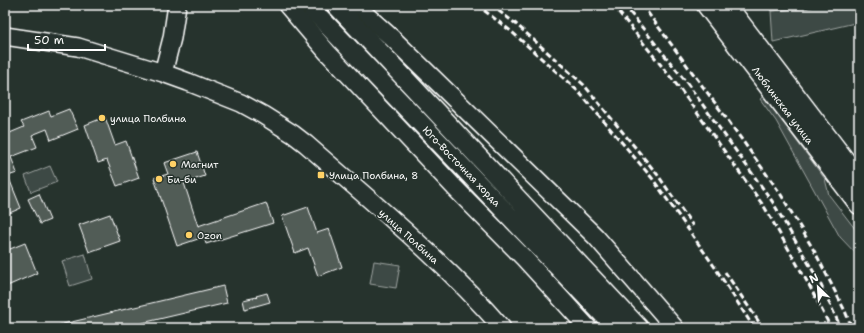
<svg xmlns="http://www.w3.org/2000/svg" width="864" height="333" viewBox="0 0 864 333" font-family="'Shantell Sans',sans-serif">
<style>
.green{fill:#3e4944;stroke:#9ea4a2}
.water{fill:#67706c;stroke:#a4a9a7}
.building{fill:#515c57;stroke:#fff}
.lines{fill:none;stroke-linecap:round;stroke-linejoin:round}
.secondary-casing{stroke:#fff;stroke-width:20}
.primary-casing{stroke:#fff;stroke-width:21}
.secondary{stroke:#26332d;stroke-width:17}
.primary{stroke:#26332d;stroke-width:18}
.rail{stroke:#fff;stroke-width:3;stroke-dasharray:6 3;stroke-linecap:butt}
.poi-dot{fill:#ffd166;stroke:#26332d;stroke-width:1.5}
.labels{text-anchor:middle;stroke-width:3;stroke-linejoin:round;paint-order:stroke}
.street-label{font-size:10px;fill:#fff;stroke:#26332d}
.poi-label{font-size:10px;fill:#fff;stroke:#26332d;text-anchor:start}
</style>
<rect width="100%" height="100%" fill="#26332d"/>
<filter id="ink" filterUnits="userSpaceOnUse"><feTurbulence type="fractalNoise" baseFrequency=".025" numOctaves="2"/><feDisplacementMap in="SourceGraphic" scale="8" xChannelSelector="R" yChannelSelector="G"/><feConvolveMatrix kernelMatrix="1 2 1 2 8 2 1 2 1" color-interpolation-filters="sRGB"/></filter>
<g filter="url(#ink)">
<path class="green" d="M819,5H859V22L773,42L771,11L807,8Z
M764,97L825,179L829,195L859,234V257L840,237L776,121L760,99Z
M50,166L57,182L31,192L25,176Z
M85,254L92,279L70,286L62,261Z
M374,261L400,265L396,288L370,284Z"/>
<path class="water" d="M767,5H819L807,8L771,11Z"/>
<path class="building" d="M69,109L78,129L51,140L47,129L32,135L37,147L11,157L17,173L8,176L21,208L5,215V135L24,127L21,122L49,111L51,116Z
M105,117L115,145L126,141L139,178L117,186L107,160L98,163L85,125Z
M197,152L205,176L184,183L198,226L266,203L273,223L206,244L204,237L177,246L154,178L168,174L164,163Z
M39,194L50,220L40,224L28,199Z
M308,207L317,233L329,229L342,267L318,276L308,248L295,253L282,216Z
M110,214L120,241L89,252L79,225Z
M25,243L37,273L5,287V251Z
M223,286L227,303L121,328H59V325Z
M267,293L270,302L245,309L243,300L257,297L256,296Z"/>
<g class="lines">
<g class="secondary-casing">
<path id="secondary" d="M287,5L327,52L455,188L524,258L588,328
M355,5L392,38L596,237L675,328
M5,36L78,47L163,73L188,82L241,103L263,115L293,134L306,144C373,203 443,260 502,328
M163,73L172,38L177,5"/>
</g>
<g class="primary-casing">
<path id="primary" d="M308,5L616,328
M336,5L639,328
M706,5L859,205
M727,5L859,178"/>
</g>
<use href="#secondary" class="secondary"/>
<use href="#primary" class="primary"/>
<path class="rail" d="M477,5L512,32L578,91L652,178L714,266L754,328
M491,5L516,24L584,85L657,174L693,226
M613,5L680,89L765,208L809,285L831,328
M624,5L687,83L772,201L819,281L841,328
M642,5L727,119L780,193L816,254L845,311L852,328
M725,272L763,328"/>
</g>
</g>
<g class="poi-dot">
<circle cx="102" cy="118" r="4"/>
<circle cx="173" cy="164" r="4"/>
<rect x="317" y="171" width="8" height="8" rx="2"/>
<circle cx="159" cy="179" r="4"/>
<circle cx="189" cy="235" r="4"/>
</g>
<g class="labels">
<g class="street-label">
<text transform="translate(783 105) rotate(53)" y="4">Люблинская улица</text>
<text transform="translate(462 166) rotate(46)" y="4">Юго-Восточная хорда</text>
<text transform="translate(409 236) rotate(42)" y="4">улица Полбина</text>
</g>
<g class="poi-label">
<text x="110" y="122">улица Полбина</text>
<text x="181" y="168">Магнит</text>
<text x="329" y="179">Улица Полбина, 8</text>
<text x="167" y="183">Би-би</text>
<text x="197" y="239">Ozon</text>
</g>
</g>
<rect width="864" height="333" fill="none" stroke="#26332d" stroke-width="20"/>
<rect x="10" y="10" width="844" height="313" fill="none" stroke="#fff" stroke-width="1.5" filter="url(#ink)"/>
<g transform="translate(818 287) rotate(335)" stroke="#26332d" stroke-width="3" paint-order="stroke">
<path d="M0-3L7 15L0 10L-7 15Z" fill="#ffffff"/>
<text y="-6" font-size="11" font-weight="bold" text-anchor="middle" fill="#ffffff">N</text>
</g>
<path d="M28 44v6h77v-6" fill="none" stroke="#ffffff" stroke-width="2"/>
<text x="34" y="44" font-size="12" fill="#ffffff" stroke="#26332d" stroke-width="3" paint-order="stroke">50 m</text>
</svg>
